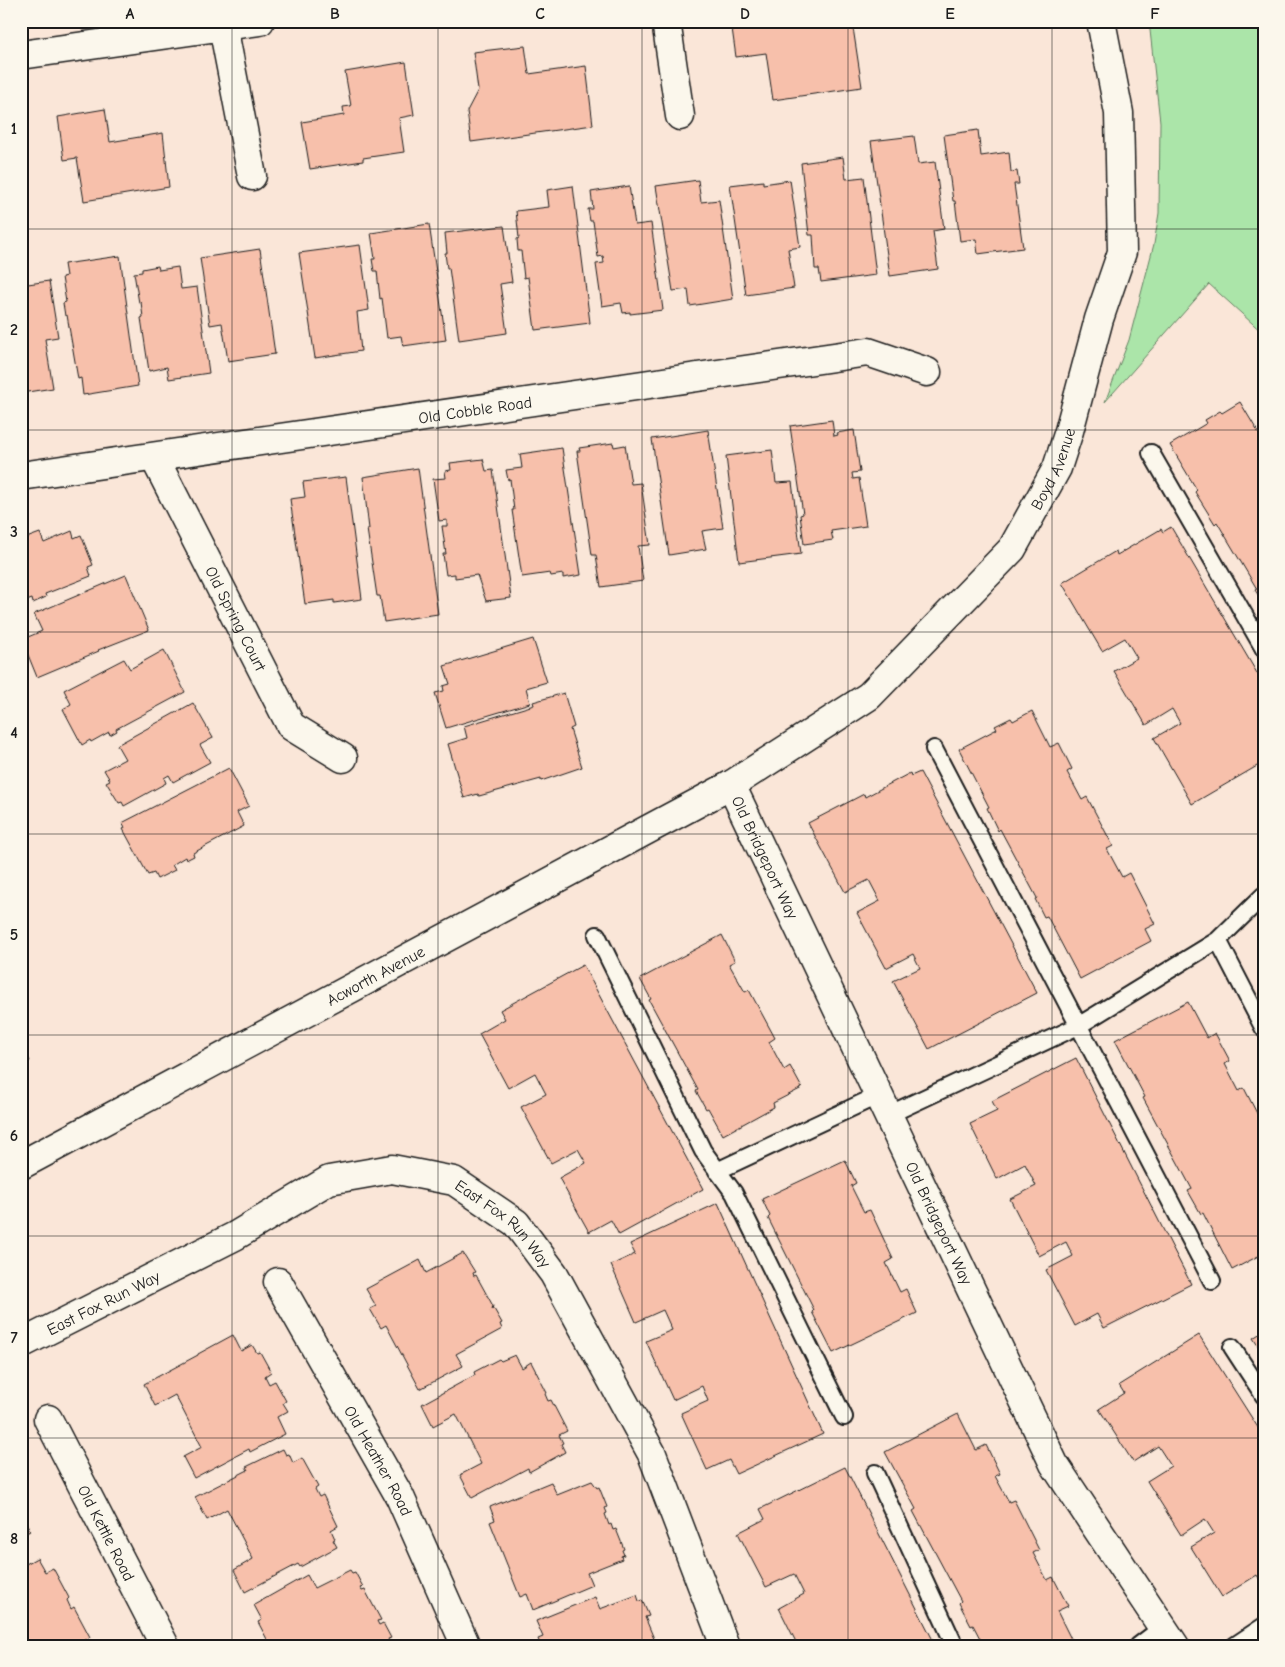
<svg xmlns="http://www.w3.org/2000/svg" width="1285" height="1667" viewBox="0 0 1285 1667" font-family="'Comic Neue',sans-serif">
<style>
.green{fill:#abe5a9;stroke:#648062}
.building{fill:#f7c0ab;stroke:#1c1c1c}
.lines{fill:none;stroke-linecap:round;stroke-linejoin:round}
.lane-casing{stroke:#1c1c1c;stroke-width:20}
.street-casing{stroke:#1c1c1c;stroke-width:31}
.secondary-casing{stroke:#1c1c1c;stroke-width:31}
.lane{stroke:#fbf7ec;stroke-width:16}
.street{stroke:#fbf7ec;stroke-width:28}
.secondary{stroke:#fbf7ec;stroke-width:28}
.grid{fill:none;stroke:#1c1c1c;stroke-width:1;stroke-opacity:0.55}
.labels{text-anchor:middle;stroke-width:4;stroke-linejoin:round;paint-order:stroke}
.street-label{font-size:16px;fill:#1c1c1c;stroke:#fbf7ec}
.neatline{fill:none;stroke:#1c1c1c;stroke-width:2}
.grid-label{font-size:16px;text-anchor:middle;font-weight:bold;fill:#1c1c1c}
</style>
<rect width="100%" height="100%" fill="#fae6d8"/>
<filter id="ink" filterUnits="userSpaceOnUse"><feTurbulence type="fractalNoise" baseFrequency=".02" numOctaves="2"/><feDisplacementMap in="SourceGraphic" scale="10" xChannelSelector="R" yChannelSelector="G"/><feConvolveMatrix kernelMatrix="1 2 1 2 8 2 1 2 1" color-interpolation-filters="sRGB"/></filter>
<g filter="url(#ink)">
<path class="green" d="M1149,21H1264V334L1209,284L1105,402L1129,340L1154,244L1159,213L1160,122Z"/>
<path class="building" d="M731,21H852L862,87L773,100L766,53L736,57Z
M525,46L529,74L586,66L593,125L471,142L467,111L478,90L473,52Z
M406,62L414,115L399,118L404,152L363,158V161L310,169L302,122L344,115L343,107L351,106L345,72Z
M105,109L110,142L163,133L169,187L84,201L77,158L64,160L58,117Z
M978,130L981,156L1009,152L1011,172L1017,171L1019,184H1014L1023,248L978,254L976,239L960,241L955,201H953L944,135Z
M914,136L918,164L935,162L944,229L933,231L938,269L890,276L871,141Z
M843,157L846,179L864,177L876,275L821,282L819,269H815L813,235H809L801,163Z
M698,180L701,202L719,200L733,299L690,306L688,289L673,291L656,186Z
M790,180L800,247L788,249L794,288L746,295L730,185L763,181V184Z
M573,186L590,323L535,330L528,277L524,278L521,251H518L517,239L519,238L516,211L549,207L547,190Z
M629,186L635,225L651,223L663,310L630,314V312L623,313L621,303L602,306L596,264L604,263L603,256L598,257L593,221H590L588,209H593L591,192Z
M429,224L446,340L403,346L401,336L387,338L382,298L380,299L377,271H374L372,259H375L371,233Z
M504,226L512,282L500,284L507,333L459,340L449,268H447L445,253H447L445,233Z
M360,245L369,310L357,312L361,351L315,358L299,253Z
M260,249L275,354L228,361L222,323L210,325L200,258Z
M120,256L138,386L83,395L81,378L78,379L67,315L65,316L63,303L66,302L62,277L66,276L64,264Z
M158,266L159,270L178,267L181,289L197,287L209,373L169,379L167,367L149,371L141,318L143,317L141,302L139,303L134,273L142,272V269Z
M49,281L58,337L45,339L53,388L21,393V285Z
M1240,402L1261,437L1264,436V604L1255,590L1257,589L1217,522L1215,524L1195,492L1197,490L1170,445L1207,423L1205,420L1220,411L1222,413Z
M832,420L834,436L838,435L837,433L854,430L860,472L852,473L853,479L859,478L866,526L831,531L833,540L804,544L800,515L803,514L790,426Z
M708,430L723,528L702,531L706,549L669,555L652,439Z
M613,443L614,447L625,445L631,484L641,483L650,545L638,546L643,581L601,587L596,555H592L577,451H580L579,448Z
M562,448L581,575L563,578V574L551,576L550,573L522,577L512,510H514L510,479L508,480L506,470L522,468L520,454Z
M772,450L776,483L792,482L801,554L739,562L726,456Z
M483,459L486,471L493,470L511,598L486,601L477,575L455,578V574L446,575L443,554H446L442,526H447V520L439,521L433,479L446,478L445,471L451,470L450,463Z
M418,468L438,614L384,622L380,596H377L367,529H369L363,477Z
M346,477L362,599L334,603V600L305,604L290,499L305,497L303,482Z
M1171,527L1264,685V762L1192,804L1154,738L1180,723L1172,709L1146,725L1114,671L1137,658L1125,638L1102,651L1062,583L1116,551L1117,555L1161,529L1163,532Z
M72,531L74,538L81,535L93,565L88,567L91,576L45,594L46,597L33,603L32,599L21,603V540L40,533L44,543Z
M126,575L149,630L98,650L99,651L37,677L26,650L24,651L21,645V640L42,631L34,614Z
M533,639L547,682L526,688L530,703L446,728L435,693L444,691L443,686L450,684L444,666Z
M164,650L185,692L116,729L117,731L110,735L109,732L91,742L90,740L82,745L63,709L71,704L64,690L124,659L130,669Z
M564,693L574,727L570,729L582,767L541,781V779L479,796L478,794L464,798L448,744L467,738L464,726L534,705L533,702Z
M193,703L213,738L200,745L210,762L173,782L169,775L164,778L166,783L124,806L122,802L119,803L106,782L110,780L104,770L125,759L117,745Z
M1032,711L1050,747L1059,743L1072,769L1067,772L1082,800L1087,797L1113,846L1107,849L1122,877L1129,873L1155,924L1145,929L1151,941L1080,979L1047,916L1044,917L1035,899L1037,898L1000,829L998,831L987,808L989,807L959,749L997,729L995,726L1011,718L1013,721Z
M229,768L249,806L237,812L244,826L193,853L194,856L186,860L185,857L172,865L175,870L157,879L154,873L148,875L123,829L125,828L122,823Z
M920,772L1037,993L929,1049L893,981L920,968L913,954L886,968L857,913L880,901L869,880L845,892L808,823L864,794L865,797L910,773L911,776Z
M722,935L735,961L729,964L745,992L749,990L775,1038L769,1042L784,1070L790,1066L802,1088L773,1103L774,1107L723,1135L708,1108L706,1109L696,1091L698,1090L649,1000L651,999L640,979Z
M583,965L703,1189L619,1235L611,1220L589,1232L559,1178L586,1163L578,1149L551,1163L521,1107L546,1094L535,1073L508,1088L479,1034L505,1019L500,1010Z
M1188,1002L1207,1038L1215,1033L1230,1061L1225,1064L1239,1091L1244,1088L1264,1127V1141L1262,1142L1264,1144V1253L1232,1270L1203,1213L1201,1214L1188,1191L1192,1189L1143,1098L1145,1097L1115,1040Z
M21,1045L30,1061L21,1065Z
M1076,1058L1191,1284L1104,1328L1097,1314L1075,1326L1046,1270L1073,1256L1066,1242L1039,1256L1010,1199L1036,1186L1025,1164L997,1179L970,1124L997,1111L992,1101Z
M845,1160L856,1183L851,1186L864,1212L870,1210L893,1259L886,1263L900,1292L906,1289L917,1313L833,1353L812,1312L814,1310L768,1218L770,1216L762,1199Z
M718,1203L823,1434L736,1474L729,1460L707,1470L681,1413L708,1401L702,1386L673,1400L646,1341L672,1330L663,1310L636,1322L611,1265L635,1254L630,1244Z
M463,1253L475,1272L473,1273L474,1276L476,1275L493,1306L492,1309H494L502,1323L500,1324L502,1329L456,1354L463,1366L420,1389L386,1325L381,1328L370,1309L376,1306L366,1289L420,1260L426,1273Z
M1264,1331V1355L1253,1338Z
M233,1335L241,1351L252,1345L257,1353L260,1352L271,1372L265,1376L269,1384L275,1381L286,1401L283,1403L288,1411L277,1417L285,1434L250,1452L249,1449L194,1478L183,1457L202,1447L175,1395L155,1406L144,1384L198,1355V1354Z
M1199,1335L1264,1437V1587L1257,1575L1222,1597L1191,1547L1214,1533L1205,1519L1181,1535L1147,1481L1171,1466L1158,1446L1133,1462L1099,1409L1124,1393L1119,1385Z
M515,1355L522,1368L531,1362L547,1393L545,1394L548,1401L551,1400L567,1431L559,1435L563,1443L561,1444L565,1452L529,1472L528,1468L472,1498L460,1475L481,1464L456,1414L433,1426L422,1404L475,1375L474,1372L499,1359L501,1361Z
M958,1414L976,1450L986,1445L1000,1474L995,1476L1009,1502L1014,1500L1039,1550L1033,1553L1047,1580L1053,1577L1068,1606L1057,1611L1074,1645L1072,1646H984L973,1625L971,1626L959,1603L961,1601L913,1511L916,1509L885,1452Z
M283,1449L286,1455L289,1454L293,1463L302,1458L318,1487L315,1489L319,1497L323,1495L338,1526L331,1530L335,1539L333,1540L337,1547L300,1567L298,1564L245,1592L234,1570L253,1559L227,1509L207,1520L195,1497L248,1470L246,1467Z
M845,1467L936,1646H798L779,1608L804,1594L794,1574L766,1587L738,1533L765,1519L760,1509Z
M592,1481L597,1488L599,1487L607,1507L605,1508L607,1513L605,1514L609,1525L611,1524L613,1530L616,1529L624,1549L622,1550L624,1555L621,1556L622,1559L587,1573L592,1585L533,1610L527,1594L520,1597L490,1522L495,1520L490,1507L551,1482L557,1495Z
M21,1512L29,1526L27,1527L30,1531L21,1536Z
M37,1558L45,1572L53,1568L69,1598L67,1600L71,1609L74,1607L90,1637L82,1642L84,1646H21V1565H24Z
M350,1570L352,1573L355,1572L363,1587L360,1588L362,1591L365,1590L381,1620L377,1621L379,1625L383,1623L391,1638L388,1639L390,1644L386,1646H275L273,1642L269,1643L258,1622L262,1620L254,1605L307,1575L314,1588Z
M637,1595L639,1601L642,1600L649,1616L645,1617L657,1646H541L538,1639L543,1637L536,1621L595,1597L600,1609Z"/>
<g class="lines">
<g class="lane-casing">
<path id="lane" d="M1151,453L1264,649
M934,749L1212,1281
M597,935L703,1151L734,1193L844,1417
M1218,940L1264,1029
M888,1115L1078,1026L1218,940L1264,895
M717,1171L879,1095
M1232,1347L1264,1396
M875,1473L955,1646
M1138,1646L1163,1627
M1234,1646L1264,1626"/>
</g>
<g class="street-casing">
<g id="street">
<path d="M222,21L252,176"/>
<path d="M666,21L680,116"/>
<path d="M21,55L260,21"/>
<path id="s1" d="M154,457L291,726L343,758"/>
<path id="s2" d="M21,476L868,352L927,372"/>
<path id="s3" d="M731,785L1054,1464L1175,1646"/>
<path id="s4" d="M278,1282L400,1497L466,1646"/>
<path id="s5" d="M21,1344L235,1236L329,1180L392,1169L454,1181L516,1223L554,1274L652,1454L725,1646"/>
<path id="s6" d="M48,1419L165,1646"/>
</g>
</g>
<g class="secondary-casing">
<g id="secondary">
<path id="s7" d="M21,1165L731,785L869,696L1012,549L1057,468L1069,431L1099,319L1122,252L1119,113L1101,21"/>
</g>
</g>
<use href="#lane" class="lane"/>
<use href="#street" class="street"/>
<use href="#secondary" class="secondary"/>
</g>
</g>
<path class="grid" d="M232,21V1646M438,21V1646M642,21V1646M848,21V1646M1052,21V1646M21,229H1264M21,430H1264M21,632H1264M21,834H1264M21,1035H1264M21,1236H1264M21,1438H1264"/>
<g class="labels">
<g class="street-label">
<text dy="6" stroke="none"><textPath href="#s2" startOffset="459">Old Cobble Road</textPath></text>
<text dy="6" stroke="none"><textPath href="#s7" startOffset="1265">Boyd Avenue</textPath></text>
<text dy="6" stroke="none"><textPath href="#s1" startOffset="181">Old Spring Court</textPath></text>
<text dy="6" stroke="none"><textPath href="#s3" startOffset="80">Old Bridgeport Way</textPath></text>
<text dy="6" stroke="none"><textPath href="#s7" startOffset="402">Acworth Avenue</textPath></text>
<text dy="6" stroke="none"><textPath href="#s3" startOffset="485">Old Bridgeport Way</textPath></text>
<text dy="6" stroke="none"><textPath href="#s5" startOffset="542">East Fox Run Way</textPath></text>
<text dy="6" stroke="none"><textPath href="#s5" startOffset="92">East Fox Run Way</textPath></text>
<text dy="6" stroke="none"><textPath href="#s4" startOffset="205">Old Heather Road</textPath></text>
<text dy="6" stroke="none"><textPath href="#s6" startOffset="128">Old Kettle Road</textPath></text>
</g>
</g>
<rect width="1285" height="1667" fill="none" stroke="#fbf7ec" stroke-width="55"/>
<rect x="28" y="28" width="1230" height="1612" class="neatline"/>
<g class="grid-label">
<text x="130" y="19">A</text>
<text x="335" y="19">B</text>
<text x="540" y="19">C</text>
<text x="745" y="19">D</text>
<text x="950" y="19">E</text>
<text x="1155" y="19">F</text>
<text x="14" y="134">1</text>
<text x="14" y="335">2</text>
<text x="14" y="537">3</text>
<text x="14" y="738">4</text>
<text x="14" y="940">5</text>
<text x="14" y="1141">6</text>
<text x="14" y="1343">7</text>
<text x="14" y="1544">8</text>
</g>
</svg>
